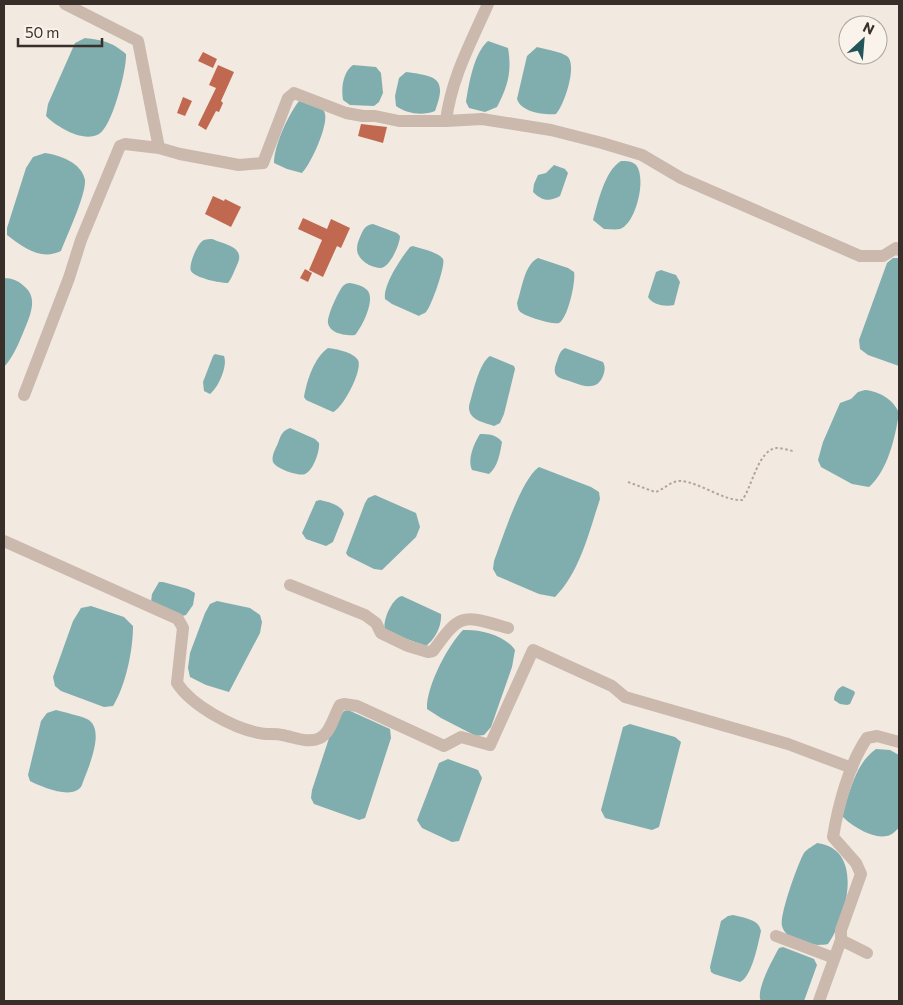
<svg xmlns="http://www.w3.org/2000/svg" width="903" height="1005" viewBox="0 0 903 1005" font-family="Commissioner,sans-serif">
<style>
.water{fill:#80adae}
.building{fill:#c06950}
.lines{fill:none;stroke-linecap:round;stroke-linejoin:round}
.path{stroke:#b5a396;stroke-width:2;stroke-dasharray:2.5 2.5;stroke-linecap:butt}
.minor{stroke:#cab9ac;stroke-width:12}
</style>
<rect width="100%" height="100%" fill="#f2e9e0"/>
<path class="water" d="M85,38C103,40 112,42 126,54C127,69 112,127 99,134C83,143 57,127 46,116L48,104L75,43Z
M488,41L508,48C512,71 508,86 497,107L485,112L469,108L466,102C469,83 474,53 488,41Z
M537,47C544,49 563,52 568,57C577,67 564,106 556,114C543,115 521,112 517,99L527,56Z
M353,65L376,67L381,73L383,93L379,102L374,106L350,105L343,100C341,88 343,72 353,65Z
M406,72C435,76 448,77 435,111C423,116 407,114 396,106L395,96L399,78Z
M299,101L321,107C323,110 325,112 325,114C328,126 311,164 302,173L287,169L274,163C274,146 288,115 299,101Z
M45,153C60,155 82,163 85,180C86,195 67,235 61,251C41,261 23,247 7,235V228L26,168L33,157Z
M621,161C627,161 632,161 636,165C647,178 636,224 620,229C615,230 609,229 604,229L593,220C598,202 605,170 621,161Z
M554,165L565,169L568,173L560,196C549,202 542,201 533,192L534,184L538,175L546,173Z
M373,224L397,233L400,236C400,244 390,267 381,268C377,268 372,266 369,265C357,258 354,250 360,237C363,230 365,225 373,224Z
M212,239C226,245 246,247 237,265C234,271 232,278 228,283C220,283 195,278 191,271C188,265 198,242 204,240C207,239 210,239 212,239Z
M413,246C422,249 438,252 443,259C446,265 431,307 426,312C425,313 420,315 419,316L392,304L385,299C383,285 401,258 410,247Z
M538,258L568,268L574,272C576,281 568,318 559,323C554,325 527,317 522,313C518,311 518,308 517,303C522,289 524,265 538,258Z
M893,258H899V366L868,355L860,349L859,340L887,263Z
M661,270L676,275L680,282L674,305C665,307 653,305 648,297L656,272Z
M4,278C12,278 19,281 25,287C39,299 29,318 23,333C18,345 13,357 4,367Z
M350,283C356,284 364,286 368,291C375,301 362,327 355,335C347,336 330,334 328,323C327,316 338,292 343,286C345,284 347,283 350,283Z
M328,348C336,349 353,352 358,360C363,370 343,408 333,412L306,400L304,397C307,380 314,358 328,348Z
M565,348L603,362C605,366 605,369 604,373C599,391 585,387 572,382C568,380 560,379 557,376C553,372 555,366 557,361C559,355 560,351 565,348Z
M215,354L224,356C228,366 218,388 210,394L204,391L203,382L213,356Z
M490,356L514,366L515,369L504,414L500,423L494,426C483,422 468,420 469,406C473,393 479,363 490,356Z
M865,390C879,391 894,400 899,413C895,438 888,470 869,487L852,484L821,467L818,460L823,442L840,403L851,399L858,392Z
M290,428L315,439L319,443C320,451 313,471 305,474C299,477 275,468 273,462C271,456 276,448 278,443C281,435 282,431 290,428Z
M480,434C488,434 496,434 502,442C500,453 498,467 489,474L472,470C467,460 474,443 480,434Z
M539,467L591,487L599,492L600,499C589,532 580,572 555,597L539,594L497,576L493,569L494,561C502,540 521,479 539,467Z
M375,495L416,513L420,527L416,537L382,570L374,569L348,556L346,553L365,503L368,498Z
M320,500C329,502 342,505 344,514L333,542L326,546L306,539L302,533L316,501Z
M159,582H163L188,589L195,593L193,605L186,615L182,616L151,602L152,594Z
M402,596L441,614C442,626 435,639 426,646L385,631C382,621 392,598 402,596Z
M217,601L250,608L260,615L262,622L260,633L229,692L206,685L190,677L188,668L190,653L205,613L210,604Z
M91,606L124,617L133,626C133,650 126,685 113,706L104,707L61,691L55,686L53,677L73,621L81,608Z
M463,630C480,629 505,635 515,650L512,667L491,727L484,735L476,736L441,718L427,709C426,687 448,645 463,630Z
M843,686L854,691L855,693L850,704L847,705L840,704L834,700C834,695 837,688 843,686Z
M56,710C66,713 78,715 87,719C107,729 87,770 82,785C74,801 42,787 30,781L28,775L41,721L47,713Z
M348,710L390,729L391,738L365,818L359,820L314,804L311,798L312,790L333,726L344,711Z
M630,724L675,737L681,742L659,827L652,830L605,818L601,810L623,727Z
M876,749L890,750L899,755V828C896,830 893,834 890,835C876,841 853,827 843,817V811C851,789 856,763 876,749Z
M448,759L478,770L482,778L459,841L452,842L422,828L417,820L439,763Z
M817,843C865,849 847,917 828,944C814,947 787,943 782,926C779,916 798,863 804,853C807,849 813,846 817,843Z
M733,915C744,918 759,919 761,931C758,944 752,977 740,982L714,974L711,972L710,967L721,921L728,916Z
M783,947L814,959L817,965L804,1001H761C755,991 773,959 779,948Z"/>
<path class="building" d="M203,52L217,59L213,68L198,61Z
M218,65L234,72L221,101L223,103L219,112L216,111L206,130L198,125L216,88L209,85Z
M183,97L192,101L185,116L177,113Z
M361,124L387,127L383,143L358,136Z
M213,196L224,201L225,199L241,207L231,227L205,214Z
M303,218L327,229L331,219L350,228L341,248L337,246L323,277L309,270L322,240L298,229Z
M305,269L312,273L308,282L300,278Z"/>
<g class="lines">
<path class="path" d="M628,482L655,492C664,490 670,481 680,481C700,482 723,501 742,500C752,488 758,449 777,448C782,448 788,450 793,451"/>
<path class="minor" d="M65,4L138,41L159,148
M446,121C451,79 471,42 488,4
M24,395L69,278L81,240L120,146L125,144L159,148L180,154L239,165L263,163L288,98L294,93L346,113L363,116H375L399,121H446L482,119L551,130L602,143L642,155L681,178L860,256H883L896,248L899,250
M4,541L178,619L183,628L177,683C192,706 233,728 259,733C266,735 275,733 282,735C294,737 308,744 320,738C331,733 334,715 340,705L344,704L357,706L444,746L461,737L490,745L533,650L612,686L625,697L788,744L852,768
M290,585L365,615L376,623L381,633L408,646L428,652L433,651C461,612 462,615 508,628
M776,936L834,958
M867,953L841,940V930L861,874L856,863L833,837C838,806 849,764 867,738L877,736L899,742
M819,1001L841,940"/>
</g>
<rect width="903" height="1005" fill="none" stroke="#382e2a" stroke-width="10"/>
<g transform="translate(863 40) rotate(26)"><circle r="24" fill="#f9f3ec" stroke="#aca49e"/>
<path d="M0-4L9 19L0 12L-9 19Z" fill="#225558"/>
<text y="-8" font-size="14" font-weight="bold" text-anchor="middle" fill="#382e2a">N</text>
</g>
<path d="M18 38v8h84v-8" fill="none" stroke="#382e2a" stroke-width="2.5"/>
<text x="25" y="38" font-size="15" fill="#382e2a" stroke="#f9f3ec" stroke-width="4" paint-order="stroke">50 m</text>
</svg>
